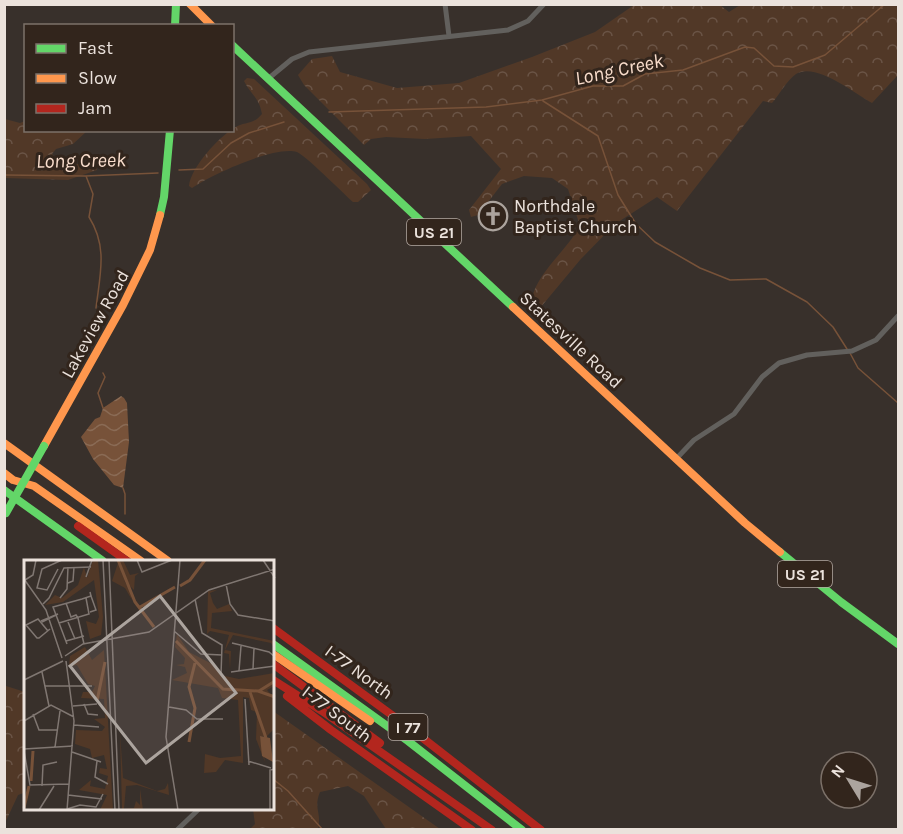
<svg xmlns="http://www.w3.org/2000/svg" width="903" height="834" viewBox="0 0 903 834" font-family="Karla,sans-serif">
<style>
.forest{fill:url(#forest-crowns)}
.water{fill:url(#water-waves)}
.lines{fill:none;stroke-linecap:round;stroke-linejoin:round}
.stream{stroke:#775239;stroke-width:1.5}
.street{stroke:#62605d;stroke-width:5}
.fast{stroke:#63d668;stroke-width:8}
.slow{stroke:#ff974d;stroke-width:8}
.jam{stroke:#b3261e;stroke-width:8}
.fast-bridge{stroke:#63d668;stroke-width:8}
.labels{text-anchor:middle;stroke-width:6;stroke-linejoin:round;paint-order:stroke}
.shield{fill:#32251c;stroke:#b4a9a2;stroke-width:1.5}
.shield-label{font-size:16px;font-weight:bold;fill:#ebe2dc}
.poi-label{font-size:18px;fill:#ebe2dc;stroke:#32251c;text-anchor:start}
.street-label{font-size:18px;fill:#ebe2dc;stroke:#32251c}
.water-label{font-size:20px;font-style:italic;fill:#f9ddcc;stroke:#32251c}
.inset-river{fill:none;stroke:#775239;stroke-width:3}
.inset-road{fill:none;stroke:#807772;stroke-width:1.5}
.view{fill:#aca49e;fill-opacity:0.15;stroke:#aca49e;stroke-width:3}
.inset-edge{fill:none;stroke:#ebe2dc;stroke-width:3}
</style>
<defs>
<pattern id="forest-crowns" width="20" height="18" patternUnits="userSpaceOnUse" patternTransform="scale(1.5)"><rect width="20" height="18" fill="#513827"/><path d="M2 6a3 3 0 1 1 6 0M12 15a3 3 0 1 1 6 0" fill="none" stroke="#6a5446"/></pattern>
<pattern id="water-waves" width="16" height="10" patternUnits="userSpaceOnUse" patternTransform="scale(1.5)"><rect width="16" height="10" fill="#775239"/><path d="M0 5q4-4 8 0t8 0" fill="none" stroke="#8a6b55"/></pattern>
</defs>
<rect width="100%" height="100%" fill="#38302b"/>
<path class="forest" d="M740,5H898V75L872,103C854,93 816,62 796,74C787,80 779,95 772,103L763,101L677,211L657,197L615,224L580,260L540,308L532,299C536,274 567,250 580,226L568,189L552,178L524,176L502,184L478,215L471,217L469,210L501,169L471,136L425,139L386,137L371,139L364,145L304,85L298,75L312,59L332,56L340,72L397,88L459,83L532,57L595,32L634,5H720L729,12Z
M247,78L254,79L367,184L371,190L358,202H353C343,193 305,155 297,152C275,145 211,175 192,188L189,186C191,167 218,138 234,128C245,121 252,126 262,114C259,97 251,95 244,81Z
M5,119L20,123L25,121L26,130L87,131L73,144L56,149L52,154L60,163L96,165L97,170L68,180L5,178Z
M6,686L25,692L26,792L18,795L5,823Z
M273,711L440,829H386L364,796L348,786L320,792C313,809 322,812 318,829H250L255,824L253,809L273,808Z"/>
<path class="water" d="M121,396L124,398L127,403L129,442L123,488L114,485L93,459L81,437L95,419L100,417L103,408Z"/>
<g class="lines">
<path class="stream" d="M543,101L598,136L618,195L636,224L655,242L700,268L730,280L766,279L807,302L833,327L847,349
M329,112L486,107L542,100L593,86H623L645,74L683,70L745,47L754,48L774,66L793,67L825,55L885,4
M179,170L203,169L231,143L249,133L284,122
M4,175L85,176L158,173
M86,176L93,194L89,217C108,247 100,274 96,308
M88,349L86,338L93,322
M850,353L858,368L898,403
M103,408L98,393L105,377L103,373
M123,488L125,494V514
M273,779L288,791L323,830"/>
<path class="street" d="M445,4L449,36
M269,78L292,59L309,52L508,30L528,21L544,4
M676,459L694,440L734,414L762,377L779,363L807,355L852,351L876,340L898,316
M177,830L200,808"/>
<path class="fast" d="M175,26L176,4
M232,45L513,307
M160,215L164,197L170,130
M4,490L103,561
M780,552L841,602L898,644
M273,644L408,741L522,830"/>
<path class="slow" d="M190,4L212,26
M513,307L745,523L780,552
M4,443L168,561
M44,446L123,305L150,250L160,215
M4,473L13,480L34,486L141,561
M273,654L370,721"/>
<path class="jam" d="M78,526L127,561
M273,628L415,732L541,830
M273,664L380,743
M273,680L322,711L492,830
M287,696L331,730L472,830"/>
<path class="fast-bridge" d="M6,513L44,446"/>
</g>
<defs>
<g id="church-ring" transform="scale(1.5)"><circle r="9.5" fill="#32251c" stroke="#aca49e" stroke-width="1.5"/><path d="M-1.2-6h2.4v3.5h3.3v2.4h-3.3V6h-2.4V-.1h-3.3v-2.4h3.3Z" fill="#aca49e"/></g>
</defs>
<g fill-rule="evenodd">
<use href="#church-ring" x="493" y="216"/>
</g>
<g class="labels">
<g class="shield">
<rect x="407" y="219" width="54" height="26" rx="4.5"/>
<rect x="778" y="561" width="54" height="26" rx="4.5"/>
<rect x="388.5" y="714" width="39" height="26" rx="4.5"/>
</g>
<g class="shield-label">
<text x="434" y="238">US 21</text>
<text x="805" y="580">US 21</text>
<text x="408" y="733">I 77</text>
</g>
<g class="poi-label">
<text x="514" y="212">Northdale<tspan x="514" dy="21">Baptist Church</tspan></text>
</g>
<g class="street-label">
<text transform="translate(95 324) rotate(-61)" y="6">Lakeview Road</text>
<text transform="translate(571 340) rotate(43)" y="6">Statesville Road</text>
<text transform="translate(359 672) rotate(36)" y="6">I-77 North</text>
<text transform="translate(337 714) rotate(37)" y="6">I-77 South</text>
</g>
<g class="water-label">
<text transform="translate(619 69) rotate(-12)" y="7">Long Creek</text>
<text transform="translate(81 160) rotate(-1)" y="7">Long Creek</text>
</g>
</g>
<g transform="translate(24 560)">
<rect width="250" height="250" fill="#38302b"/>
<path d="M69,0H74L79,57L77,75L66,79L62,61L72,64L75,57L70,20L39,42L21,45L31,35L38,38L54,25L60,7L63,18ZM95,0H99L106,15L115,13L111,16L110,30L100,20L106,31L108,40L101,28L88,21ZM193,30L186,33L189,43L193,49L205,44L208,51L188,53L187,68L250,81V88L247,83L209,75L201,90L207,91L206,109L205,94L200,93L205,75L186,71L183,74L184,31ZM153,74L165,92L192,106L196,115L215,119L250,113V126L243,130L250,138V169L242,177L236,176L241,202L232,179L233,152L227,150L225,138L219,137V203L201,200L192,212L180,213L181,194L196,198L217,196L214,140L198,138L194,128L148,120L163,113L161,107L152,105L160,104L161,98L151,87ZM61,87L68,100L80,90L89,250H76L83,235L55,230L67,220L66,226L81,229L84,216L75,213L76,208L83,209L80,195L68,198L66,189L51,184L52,170L78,171L81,167L70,159L81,158L80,139L57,138L59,132H68L71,126L64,124L53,105L45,106L46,96ZM96,172L99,218L133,231L141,229L144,223L145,235L113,225L102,226L100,249L110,248L112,241L116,245V229L119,250H98Z" fill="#513827"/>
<path d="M236,176L246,178L249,202L238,196Z" fill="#775239"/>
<path class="inset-river" d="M94,0L111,42L130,67M156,26L166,20L181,0M116,47L151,27M152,81L199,129L234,131L251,137M235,131L251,121M226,132L242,178M73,141L81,102M165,182L171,148L165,127L171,103M7,221L9,191M0,248L5,226"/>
<path class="inset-road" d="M79,0L91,250M85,0L95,250M113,0L118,12L148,0M239,0L251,18M34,9L23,30L13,28L18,9L38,0M62,17L68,0M0,19L22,50L38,98M1,20L9,15L12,0M44,23L49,21L50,7M202,24L206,44L214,55L251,61M36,38L43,29L44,7M171,39L178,73L198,85L197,115M42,43L47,57L52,55L54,58M19,44L25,38L40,8L67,7M66,52L72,50L67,36M54,58L60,84M17,61L34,54L18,62M44,62L51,79M35,63L65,54L62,38M24,71L14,59L2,65L13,78H15L26,69M150,71L177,94L198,95M42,81L60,76M208,83L245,92L251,97M43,84L29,47L58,39L67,36L66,32M41,96L59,84L125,72L185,30L251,9M42,101L50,161L43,250M229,109L230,88M215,111L217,86M18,112L25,146M207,112L251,106M0,120L39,101M21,126H68M221,139L225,205M60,144L64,154L74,155M49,146L73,144M145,147L162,150L173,159H199M9,154L15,170H33M0,161L27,145L50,157M50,165L75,167M31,187L36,151M0,189L49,186M0,191L6,225L45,224M48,192L77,202M73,201L71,217L84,224M224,201L247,208M18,226L19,205L33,202M44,235L78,239M43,249L56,245L72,247L79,234M15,250L30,226M154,250L142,177L156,0M246,250V210L251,209"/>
<path class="view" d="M136,36L212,133L122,203L46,106Z"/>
<rect width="250" height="250" class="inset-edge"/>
</g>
<rect width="903" height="834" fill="none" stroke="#ebe2dc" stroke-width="12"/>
<rect x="24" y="24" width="210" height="108" fill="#32251c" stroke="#7c7169" stroke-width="1.5"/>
<rect x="36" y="44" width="30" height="9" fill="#63d668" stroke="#7c7169" stroke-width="1.5"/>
<text x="78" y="54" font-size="18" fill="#ebe2dc">Fast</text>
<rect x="36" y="74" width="30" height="9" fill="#ff974d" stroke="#7c7169" stroke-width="1.5"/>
<text x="78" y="84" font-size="18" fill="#ebe2dc">Slow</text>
<rect x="36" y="104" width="30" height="9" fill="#b3261e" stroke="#7c7169" stroke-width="1.5"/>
<text x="78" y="114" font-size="18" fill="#ebe2dc">Jam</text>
<g transform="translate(849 780) rotate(308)"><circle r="28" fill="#32251c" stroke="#7c7169" stroke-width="1.5"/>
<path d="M0-4.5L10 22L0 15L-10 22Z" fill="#aca49e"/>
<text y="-9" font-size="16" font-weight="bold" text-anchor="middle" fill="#ebe2dc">N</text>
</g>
</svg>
